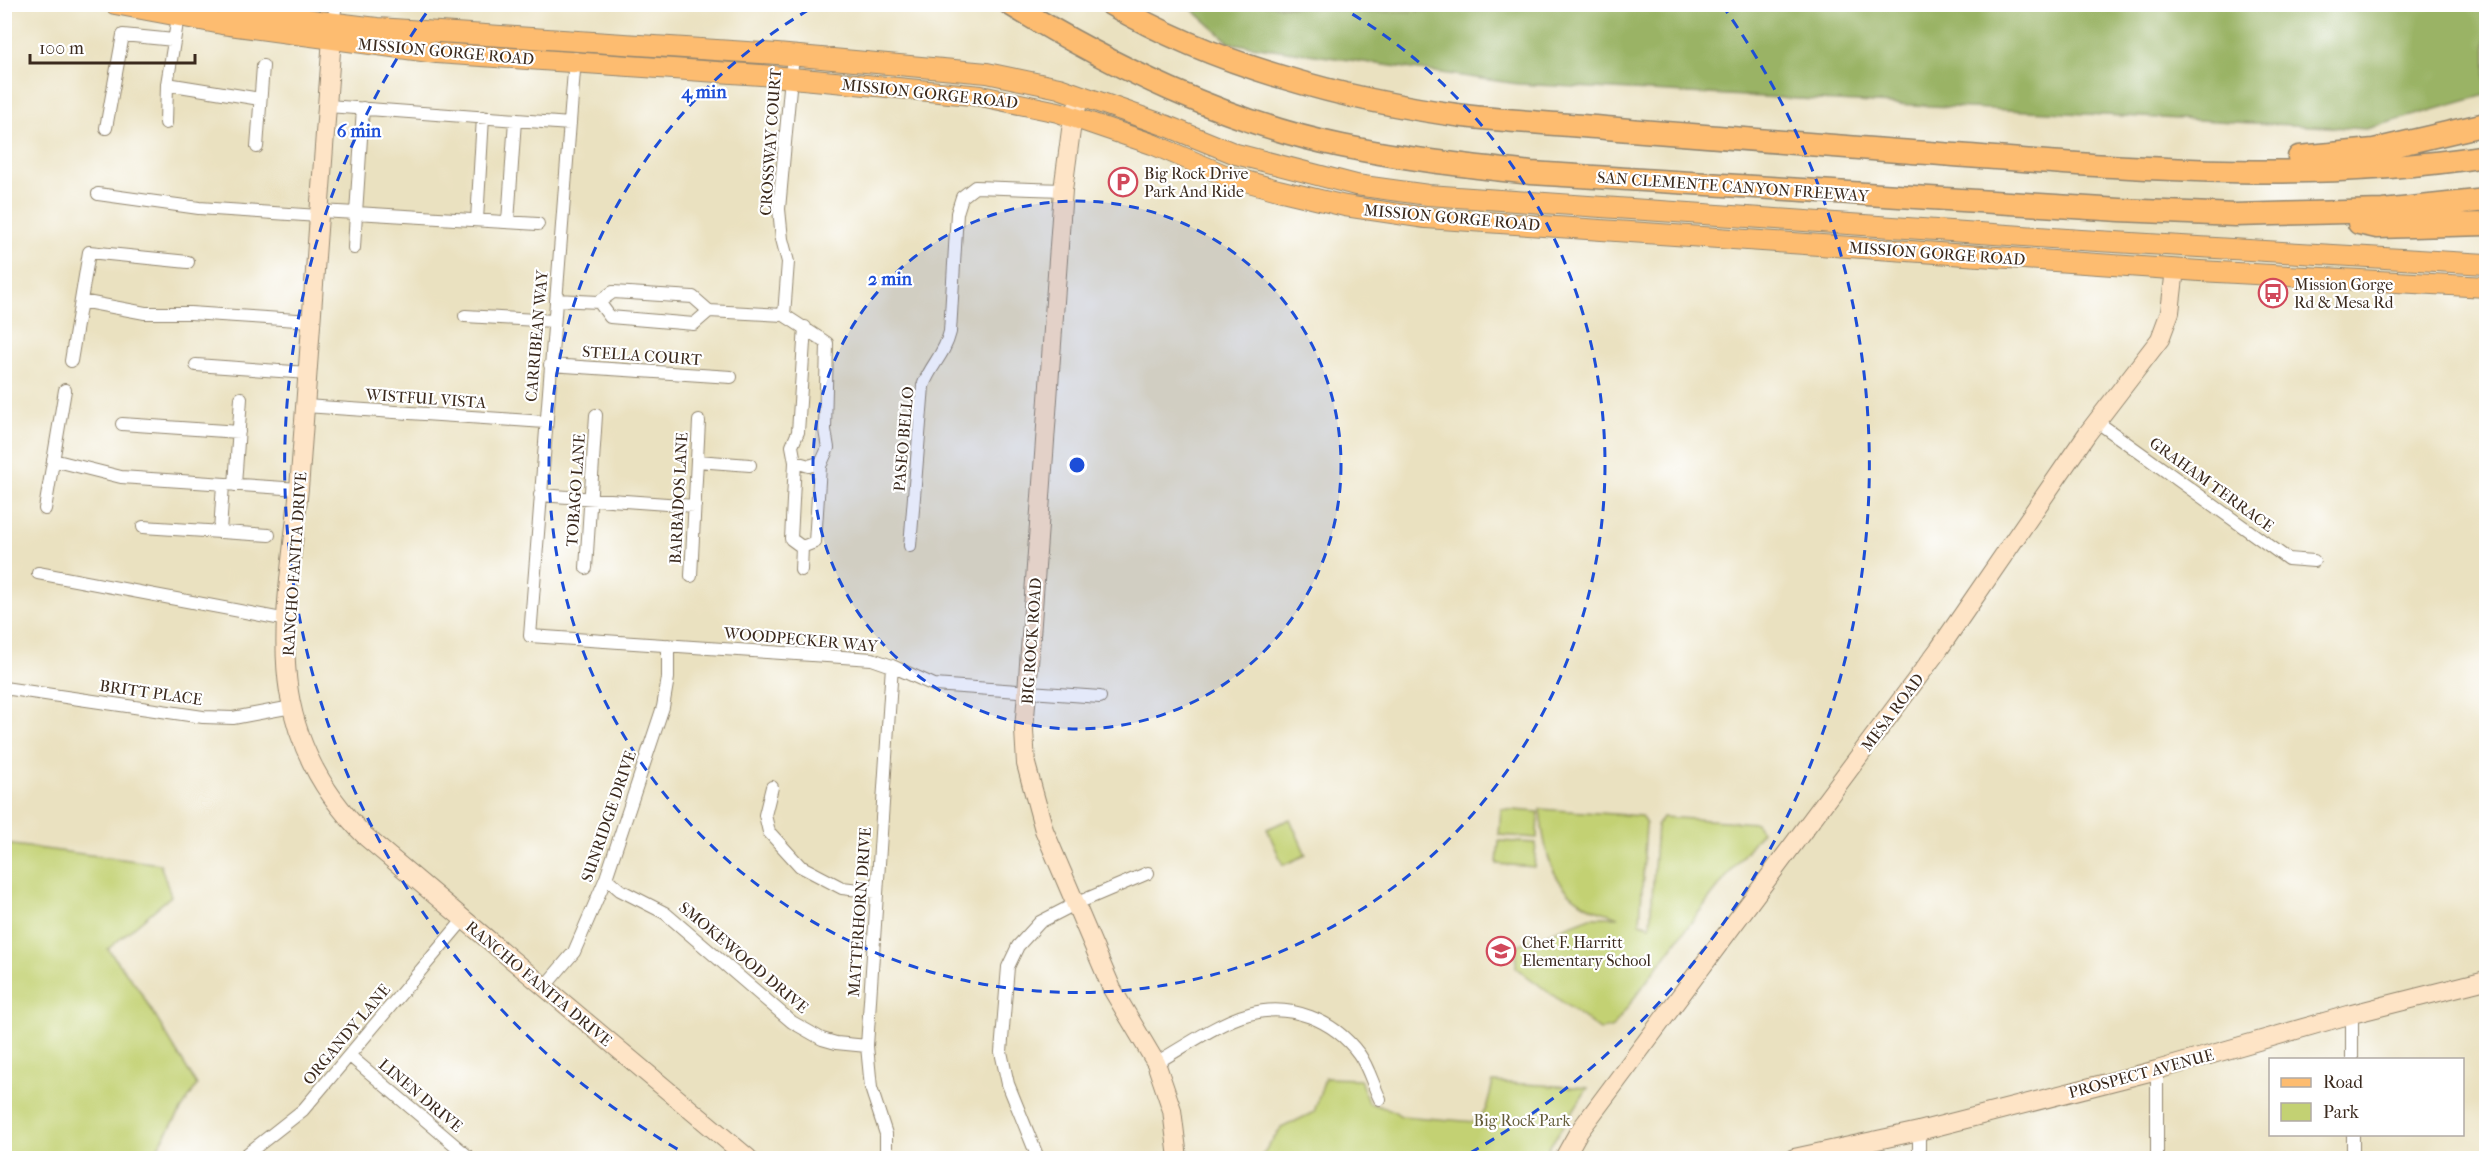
<svg xmlns="http://www.w3.org/2000/svg" width="2491" height="1163" viewBox="0 0 2491 1163" font-family="'IM FELL French Canon',serif">
<style>
.green{fill:#c3d173;stroke:#7f7e48;stroke-width:1.5}
.forest{fill:#9ab365;stroke:#6a6e42;stroke-width:1.5}
.lines{fill:none;stroke-linecap:round;stroke-linejoin:round}
.stream{stroke:#5dc8d6;stroke-width:3}
.street-casing{stroke:#92866f;stroke-width:14}
.secondary-casing{stroke:#92866f;stroke-width:20}
.primary-casing{stroke:#92866f;stroke-width:22}
.highway-casing{stroke:#92866f;stroke-width:25}
.street{stroke:#fff;stroke-width:12}
.secondary{stroke:#fee4c6;stroke-width:18}
.primary{stroke:#fdbc70;stroke-width:20}
.highway{stroke:#fdbc70;stroke-width:22}
.ring{fill:none;stroke:#1d4ed8;stroke-width:3;stroke-dasharray:10 8}
.labels{text-anchor:middle;stroke-width:4.5;stroke-linejoin:round;paint-order:stroke}
.street-label{font-size:16px;fill:#3b2a1e;stroke:#fff}
.poi-label{font-size:16px;fill:#3b2a1e;stroke:#fff;text-anchor:start}
.park-label{font-size:16px;fill:#645c38;stroke:#fff}
.centre{fill:#1d4ed8;stroke:#fff;stroke-width:3}
.ring-label{font-size:18px;text-anchor:middle;font-weight:bold;fill:#1d4ed8;stroke:#fff;stroke-width:4.5;stroke-linejoin:round;paint-order:stroke}
</style>
<rect width="100%" height="100%" fill="#fff"/>
<filter id="ink" filterUnits="userSpaceOnUse"><feTurbulence type="fractalNoise" baseFrequency=".0167" numOctaves="2"/><feDisplacementMap in="SourceGraphic" scale="12" xChannelSelector="R" yChannelSelector="G"/><feConvolveMatrix kernelMatrix="1 2 1 2 8 2 1 2 1" color-interpolation-filters="sRGB"/></filter>
<filter id="wash" filterUnits="userSpaceOnUse"><feTurbulence type="fractalNoise" baseFrequency=".008" numOctaves="4" result="noise"/><feDisplacementMap in="SourceGraphic" scale="24" xChannelSelector="R" yChannelSelector="G"/><feGaussianBlur stdDeviation="1.35" result="paint"/><feColorMatrix in="noise" values="0 0 0 0 0 0 0 0 0 0 0 0 0 0 0 0 0 1.4 0 .05"/><feComposite in="paint" operator="in"/></filter>
<g filter="url(#wash)">
<rect width="100%" height="100%" fill="#eae1c0"/>
<path class="green" d="M1267,5H1522L1499,10L1365,12Z
M1501,809L1538,812L1537,838L1499,835Z
M1540,809L1641,816L1646,824L1640,923L1650,926L1657,825L1662,817L1756,823L1762,831L1675,943L1612,1028L1600,1030L1516,968L1517,945L1591,917H1618C1611,914 1602,912 1595,909C1551,891 1544,852 1540,809Z
M1290,819L1306,855L1283,865L1267,829Z
M1499,841L1536,843L1534,867L1497,864Z
M5,844L160,864L171,896L108,949L138,988L197,1085L151,1158H5Z
M1325,1078L1360,1079L1368,1103L1392,1110L1401,1116L1476,1122L1486,1109L1493,1082L1588,1088L1542,1158H1260L1281,1128L1314,1112Z"/>
<path class="forest" d="M1522,5H2486V95L2366,129L1518,84L1230,43L1187,5H1267L1365,12L1499,10Z"/>
<g class="lines">
<path class="stream" d="M1344,4L1361,7H1434L1444,4"/>
</g>
</g>
<g filter="url(#ink)">
<g class="lines">
<g class="street-casing">
<path id="street" d="M333,23L336,4
M575,58L530,636L872,659L892,666L934,685L1100,697
M167,84L260,99
M328,106L570,124
M166,123L167,84L178,17
M106,128L123,35L174,40
M257,147L263,66
M98,194L199,208L319,216
M320,211L356,213L363,108
M477,220L483,117
M508,222L515,120
M354,248L356,213L538,224
M556,300L599,302L613,292L693,297L709,311L784,315L827,343L825,430L828,448L820,466L815,542L802,547
M81,301L145,313H190L312,321
M599,302L610,317L694,324L709,311
M784,315L788,262L782,239L779,209L793,55
M465,316L554,321
M71,361L89,252L188,262
M196,365L308,373
M550,365L731,377
M305,406L545,422
M2096,421L2288,559L2314,561
M122,424L239,432
M53,460L121,477L299,489
M697,461L750,465
M795,462L809,466L822,462
M235,485L241,398
M540,495L695,506
M45,509L65,390
M143,527L269,535
M220,532L223,484
M910,546L923,386C931,364 944,356 950,332L957,213L962,197L975,187L1063,190
M802,547L791,539L795,462L792,446L798,432L805,327
M586,568L596,415
M801,570L802,547
M38,573L287,620
M691,576L699,421
M4,688L203,717L233,718L292,707
M772,787L765,815L769,832L800,866L842,888L877,892
M606,878L620,890L665,913L792,1022L822,1039L836,1043L867,1046
M545,986L574,952L606,878L663,707L668,678V645
M2352,1014V1060
M350,1056L470,1158
M1156,1063C1182,1048 1221,1021 1249,1014C1290,1002 1334,1020 1359,1054C1369,1068 1372,1083 1380,1099
M2157,1070V1158
M1919,1131V1158
M2353,1134V1158
M242,1158L303,1110L464,919
M886,1158V1134L871,1088L867,1046L892,666
M1038,1158L1008,1084L1001,1052L1008,967L1018,946L1040,922L1075,904L1148,873"/>
</g>
<g class="secondary-casing">
<path id="secondary" d="M333,24C321,174 311,325 300,476C295,545 278,624 289,692C298,749 326,797 366,837L748,1158
M1080,95L1071,130L1063,190L1027,692L1024,730L1026,764L1044,830L1112,989L1156,1063L1172,1110L1178,1158
M1564,1158L1578,1133L1939,649L2087,434L2160,339L2170,312L2175,269
M1794,1158L1919,1131L2157,1070L2352,1014L2486,980"/>
</g>
<g class="primary-casing">
<path id="primary" d="M115,4L222,24L437,53L761,75L981,96L1058,112L1152,144L1227,176L1278,190L1345,206L1426,218L2200,271L2486,287
M222,4L319,21L377,28L777,54L987,73L1059,88L1167,126L1236,154L1356,185L1428,195L2081,240L2486,264"/>
</g>
<g class="highway-casing">
<path id="highway" d="M1010,4C1109,65 1228,123 1342,146C1405,159 1468,166 1531,173L2120,210L2235,215L2383,211L2486,200
M1111,4C1212,64 1347,101 1464,116C1515,122 1567,124 1618,129C1711,137 1804,144 1898,151C2093,164 2292,187 2486,156
M2299,157L2374,150L2486,124
M2359,223L2377,227L2486,224"/>
</g>
<use href="#street" class="street"/>
<use href="#secondary" class="secondary"/>
<use href="#primary" class="primary"/>
<use href="#highway" class="highway"/>
</g>
</g>
<circle cx="1077" cy="465" r="264" fill="#1d4ed8" fill-opacity=".12"/>
<g class="ring">
<circle cx="1077" cy="465" r="264"/>
<path d="M1337 5A528 528 0 1 1 817 5"/>
<path d="M693 1158A792 792 0 0 1 432 5M1722 5A792 792 0 0 1 1461 1158"/>
</g>
<defs>
<g id="parking-ring" transform="scale(1.5)"><circle r="9.5" fill="#fff" stroke="#d1495b" stroke-width="1.5"/><path d="M-3.5-5.5H1a3.5 3.5 0 0 1 0 7H-1V5.5H-3.5ZM-1-3.4V-.6H.8a1.4 1.4 0 0 0 0-2.8Z" fill="#d1495b"/></g>
<g id="bus-ring" transform="scale(1.5)"><circle r="9.5" fill="#fff" stroke="#d1495b" stroke-width="1.5"/><path d="M-5-6H5V4H4V6H2V4H-2V6H-4V4H-5ZM-3.5-4V0h7V-4ZM-3.5 1.2v1.5H-2V1.2ZM2 1.2v1.5H3.5V1.2Z" fill="#d1495b"/></g>
<g id="school-ring" transform="scale(1.5)"><circle r="9.5" fill="#fff" stroke="#d1495b" stroke-width="1.5"/><path d="M0-5L7-2L0 1L-7-2ZM-4 1L0 2.5L4 1V4Q0 6-4 4Z" fill="#d1495b"/></g>
</defs>
<g fill-rule="evenodd">
<use href="#parking-ring" x="1123" y="182"/>
<use href="#bus-ring" x="2273" y="293"/>
<use href="#school-ring" x="1501" y="951"/>
</g>
<g class="labels">
<g class="street-label">
<text transform="translate(446 51) rotate(5)" y="6">MISSION GORGE ROAD</text>
<text transform="translate(930 93) rotate(6)" y="6">MISSION GORGE ROAD</text>
<text transform="translate(770 142) rotate(-86)" y="6">CROSSWAY COURT</text>
<text transform="translate(1733 186) rotate(4)" y="6">SAN CLEMENTE CANYON FREEWAY</text>
<text transform="translate(1452 217) rotate(5)" y="6">MISSION GORGE ROAD</text>
<text transform="translate(1937 253) rotate(4)" y="6">MISSION GORGE ROAD</text>
<text transform="translate(536 336) rotate(-85)" y="6">CARRIBEAN WAY</text>
<text transform="translate(642 355) rotate(4)" y="6">STELLA COURT</text>
<text transform="translate(426 398) rotate(4)" y="6">WISTFUL VISTA</text>
<text transform="translate(903 439) rotate(-85)" y="6">PASEO BELLO</text>
<text transform="translate(2212 484) rotate(36)" y="6">GRAHAM TERRACE</text>
<text transform="translate(575 490) rotate(-86)" y="6">TOBAGO LANE</text>
<text transform="translate(678 498) rotate(-87)" y="6">BARBADOS LANE</text>
<text transform="translate(294 564) rotate(-86)" y="6">RANCHO FANITA DRIVE</text>
<text transform="translate(801 639) rotate(5)" y="6">WOODPECKER WAY</text>
<text transform="translate(1031 641) rotate(-86)" y="6">BIG ROCK ROAD</text>
<text transform="translate(151 692) rotate(8)" y="6">BRITT PLACE</text>
<text transform="translate(1892 712) rotate(-53)" y="6">MESA ROAD</text>
<text transform="translate(608 816) rotate(-71)" y="6">SUNRIDGE DRIVE</text>
<text transform="translate(859 912) rotate(-86)" y="6">MATTERHORN DRIVE</text>
<text transform="translate(744 957) rotate(40)" y="6">SMOKEWOOD DRIVE</text>
<text transform="translate(539 983) rotate(40)" y="6">RANCHO FANITA DRIVE</text>
<text transform="translate(346 1034) rotate(-50)" y="6">ORGANDY LANE</text>
<text transform="translate(2141 1073) rotate(-15)" y="6">PROSPECT AVENUE</text>
<text transform="translate(421 1095) rotate(40)" y="6">LINEN DRIVE</text>
</g>
<g class="poi-label">
<text x="1144" y="179">Big Rock Drive<tspan x="1144" dy="18">Park And Ride</tspan></text>
<text x="2294" y="290">Mission Gorge<tspan x="2294" dy="18">Rd &amp; Mesa Rd</tspan></text>
<text x="1522" y="948">Chet F. Harritt<tspan x="1522" dy="18">Elementary School</tspan></text>
</g>
<g class="park-label">
<text x="1522" y="1126">Big Rock Park</text>
</g>
</g>
<circle cx="1077" cy="465" r="9" class="centre"/>
<g class="ring-label">
<text x="704" y="98">4 min</text>
<text x="359" y="137">6 min</text>
<text x="890" y="285">2 min</text>
</g>
<rect width="2491" height="1163" fill="none" stroke="#fff" stroke-width="24"/>
<rect x="2269" y="1058" width="195" height="78" fill="#ffffff" stroke="#b1aaa5" stroke-width="1.5"/>
<rect x="2281" y="1078" width="30" height="9" fill="#fdbc70" stroke="#b1aaa5" stroke-width="1.5"/>
<text x="2323" y="1088" font-size="18" fill="#3b2a1e">Road</text>
<rect x="2281" y="1103" width="30" height="18" fill="#c3d173" stroke="#b1aaa5" stroke-width="1.5"/>
<text x="2323" y="1118" font-size="18" fill="#3b2a1e">Park</text>
<path d="M30 54v9h165v-9" fill="none" stroke="#3b2a1e" stroke-width="3"/>
<text x="39" y="54" font-size="18" fill="#3b2a1e" stroke="#ffffff" stroke-width="4.5" paint-order="stroke">100 m</text>
</svg>
